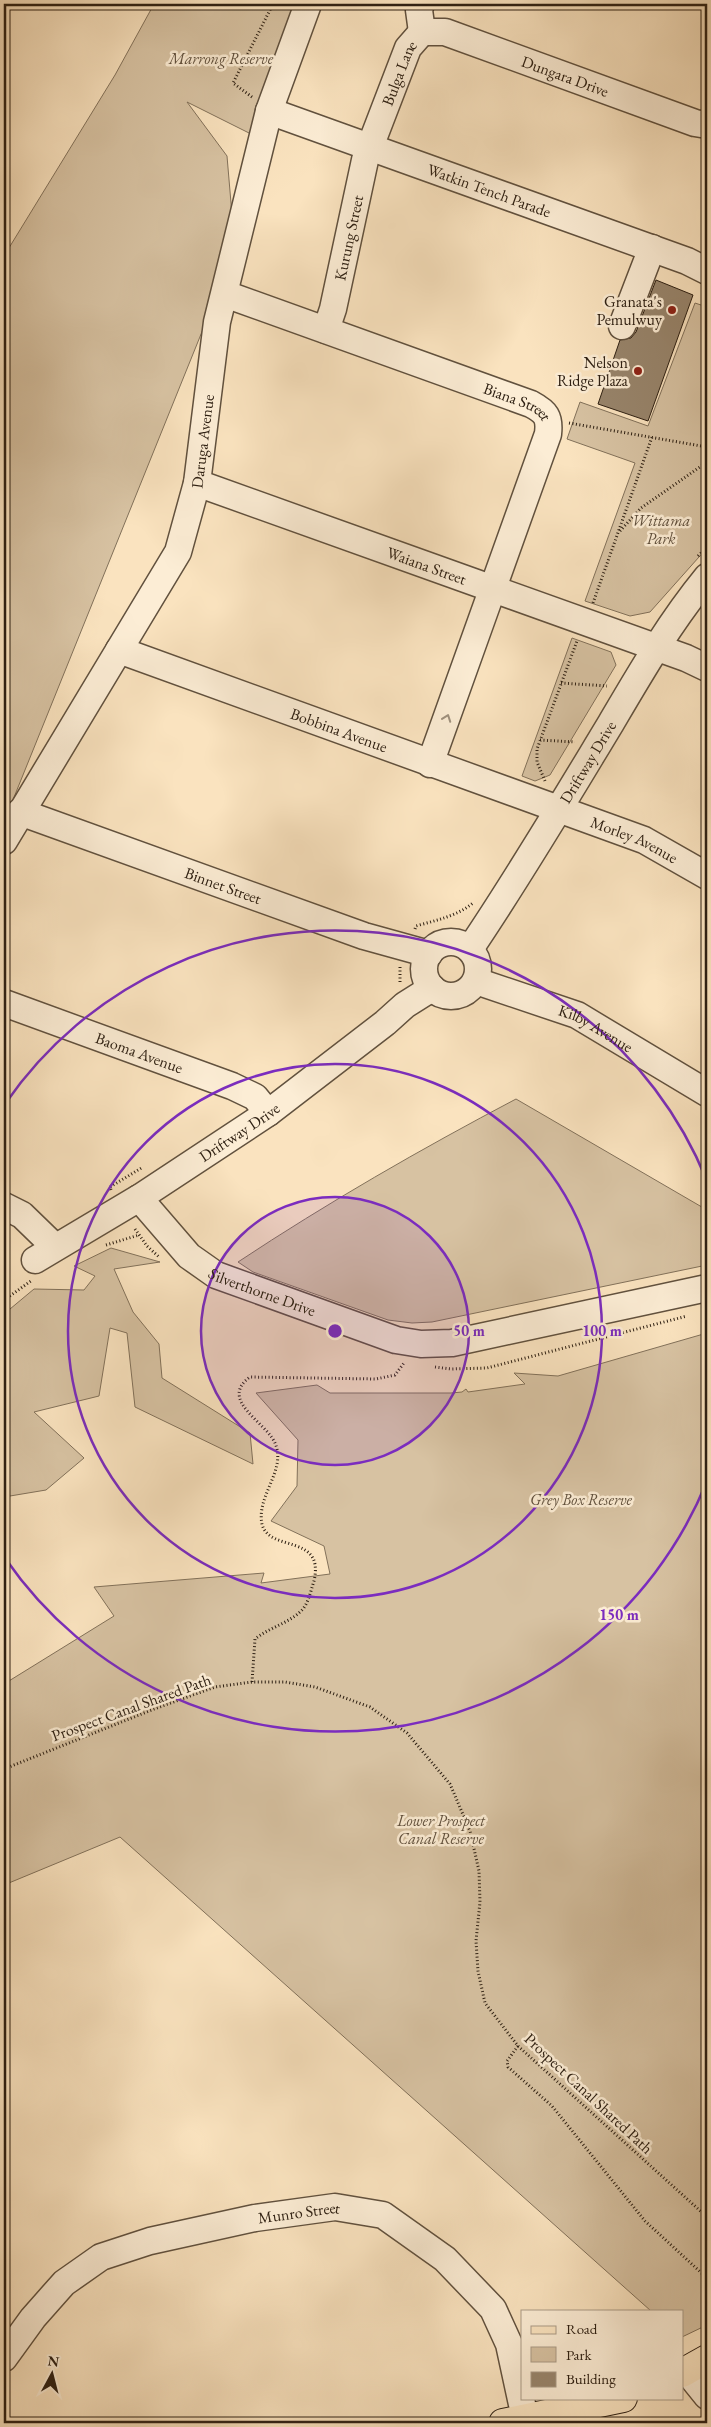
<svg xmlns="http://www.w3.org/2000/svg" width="711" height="2427" viewBox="0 0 711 2427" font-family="'EB Garamond',serif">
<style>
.green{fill:#d7c2a2;stroke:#82715a}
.building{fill:#98856c;stroke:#2e2013}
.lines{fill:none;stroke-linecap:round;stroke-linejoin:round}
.minor-casing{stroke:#61513e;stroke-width:29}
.major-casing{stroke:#2e2013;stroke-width:30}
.path{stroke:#2e2013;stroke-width:3;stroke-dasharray:1 2.5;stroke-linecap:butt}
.minor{stroke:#fcedd5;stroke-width:26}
.major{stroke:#fae3bf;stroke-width:28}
.oneway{stroke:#9f917e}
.ring{fill:none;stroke:#7b2cbf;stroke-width:2.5}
.poi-dot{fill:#8f2418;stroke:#fcedd5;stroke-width:2}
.labels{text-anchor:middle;stroke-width:5;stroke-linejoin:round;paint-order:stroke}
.park-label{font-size:16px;font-style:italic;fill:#61513e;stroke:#fcedd5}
.street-label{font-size:16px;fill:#2e2013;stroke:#fcedd5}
.poi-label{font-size:16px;fill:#2e2013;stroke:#fcedd5;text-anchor:end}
.centre{fill:#7b2cbf;stroke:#fcedd5;stroke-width:2.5}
.ring-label{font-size:15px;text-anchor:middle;font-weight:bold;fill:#7b2cbf;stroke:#fcedd5;stroke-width:5;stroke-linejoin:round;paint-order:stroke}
</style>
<rect width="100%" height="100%" fill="#fae3bf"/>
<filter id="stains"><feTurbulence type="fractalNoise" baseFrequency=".004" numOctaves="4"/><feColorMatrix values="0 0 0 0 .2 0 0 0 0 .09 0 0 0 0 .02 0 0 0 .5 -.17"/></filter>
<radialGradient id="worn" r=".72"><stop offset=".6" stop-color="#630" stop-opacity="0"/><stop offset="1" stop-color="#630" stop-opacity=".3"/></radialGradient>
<path class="green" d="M154,4H297L251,134L187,102L227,156L235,250L4,822V256L115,75Z
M695,303L707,307V548L650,612L630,616L585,601L635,463L567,439L580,402L648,426Z
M572,638L611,652L616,665L550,775L535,781L522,776Z
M516,1099L707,1210V1265L432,1322L412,1323L388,1320L253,1272L238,1262C327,1203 421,1149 516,1099Z
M111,1248L160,1262L114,1269L133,1312L159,1344L162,1378L250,1433L253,1464L135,1407L127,1333L110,1328L99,1396L34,1412L84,1458L46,1490L4,1497V1314L34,1289L84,1290L95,1276L74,1266Z
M707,1333V2325L682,2337V2311H651L120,1837L4,1885V1684L114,1616L94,1587L264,1573L261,1583L330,1574L324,1546L271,1521L297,1486L298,1440L256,1393L317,1385L330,1393H451L462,1392L466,1389L468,1392L525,1384L514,1373L558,1376Z"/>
<path class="building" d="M656,280L693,295L648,421L598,404L620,340L631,338L636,332Z"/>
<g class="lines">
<g class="minor-casing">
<g id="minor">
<path d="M421,4L419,10L422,32"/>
<path id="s1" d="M422,32H445L695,123L707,125"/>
<path id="s2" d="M269,111L687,261L707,271"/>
<path id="s3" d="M225,294L531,404C546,412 550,417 548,434L430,764"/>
<path d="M622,326L652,248"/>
<path id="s4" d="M326,330L333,309L365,160L408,48L422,32"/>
<path id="s5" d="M197,483L686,658L707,668"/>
<path id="s6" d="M119,650L644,840L707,876"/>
<path id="s7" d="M20,812L364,936L429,954"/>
<path id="s8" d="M4,841L178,552L197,483L217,322L269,111L308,4"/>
<circle cx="451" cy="969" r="27"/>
<path id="s9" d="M470,949C520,875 565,799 611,723C641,672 670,622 707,577"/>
<path id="s10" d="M476,981L577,1015L707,1093"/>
<path id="s11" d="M4,1003L232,1086L255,1097L268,1113"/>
<path id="s12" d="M139,1198L189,1256L216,1275L396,1340L421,1344L452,1343L707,1288"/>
<path d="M4,1206L22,1215L55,1247"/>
<path id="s13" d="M35,1260L139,1198L268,1113L385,1023L405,1005L432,988"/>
<path id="s14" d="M4,2358L33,2318L64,2283L101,2257L150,2241L255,2218L335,2207L383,2215L445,2259L493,2309L509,2344L525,2418"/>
<path d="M686,2370L707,2396"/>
</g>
</g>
<g class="major-casing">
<path id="major" d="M682,2373L707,2359
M503,2423L623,2398"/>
</g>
<path class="path" d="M252,97L233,83L273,4
M569,423L707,447
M620,531L641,508L707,462
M698,556L707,547
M593,603L652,437
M561,683L607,686
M540,740L575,742
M545,781L537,762V749L577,641
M415,929L416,926C437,920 457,916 473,903
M400,967V984
M111,1190L110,1187L143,1167
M135,1229L147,1246L159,1257
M106,1245L139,1235
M4,1300L31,1281
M435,1367L451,1369L487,1368L687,1316
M252,1682L255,1639C270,1627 290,1623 303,1609C309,1601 311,1590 314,1581C325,1533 269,1553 262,1524C256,1496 287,1470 275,1443C266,1422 218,1400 250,1377L376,1379L395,1375L404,1363
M4,1769L154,1709L215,1687L252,1682H285L315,1687L370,1707L407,1733L450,1784L470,1831L479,1871L480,1902L476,1941L478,1971L485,2003L518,2046L707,2217
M518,2046L507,2061L508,2067L552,2106L645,2221L707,2278"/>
<use href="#minor" class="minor"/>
<use href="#major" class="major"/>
</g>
<defs><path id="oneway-chevron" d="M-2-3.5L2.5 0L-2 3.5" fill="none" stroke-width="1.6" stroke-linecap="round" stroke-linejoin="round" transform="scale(1.25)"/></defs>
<use class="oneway" href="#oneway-chevron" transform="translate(447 718) rotate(-70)"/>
<circle cx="335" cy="1331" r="134" fill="#7b2cbf" fill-opacity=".12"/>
<g class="ring">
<circle cx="335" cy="1331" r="134"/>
<circle cx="335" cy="1331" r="267"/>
<path d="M707 1481A401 401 0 0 1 5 1558M5 1104A401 401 0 0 1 707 1181"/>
</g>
<g class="poi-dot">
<circle cx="672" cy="310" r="5"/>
<circle cx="638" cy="371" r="5"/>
</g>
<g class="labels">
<g class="park-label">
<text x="221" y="64">Marrong Reserve</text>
<text x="661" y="526">Wittama<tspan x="661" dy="18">Park</tspan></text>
<text x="581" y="1505">Grey Box Reserve</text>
<text x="441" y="1826">Lower Prospect<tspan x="441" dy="18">Canal Reserve</tspan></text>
</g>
<g class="street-label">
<text dy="6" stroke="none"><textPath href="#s4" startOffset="268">Bulga Lane</textPath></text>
<text dy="6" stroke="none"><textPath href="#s1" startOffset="151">Dungara Drive</textPath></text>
<text dy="6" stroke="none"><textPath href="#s2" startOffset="234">Watkin Tench Parade</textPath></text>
<text dy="6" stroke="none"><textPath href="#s4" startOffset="95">Kurung Street</textPath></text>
<text dy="6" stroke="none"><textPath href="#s3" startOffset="312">Biana Street</textPath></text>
<text dy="6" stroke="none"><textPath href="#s8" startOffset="451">Daruga Avenue</textPath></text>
<text dy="6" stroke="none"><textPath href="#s5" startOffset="244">Waiana Street</textPath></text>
<text dy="6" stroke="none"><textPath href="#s6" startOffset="234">Bobbina Avenue</textPath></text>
<text dy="6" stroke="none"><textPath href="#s9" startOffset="221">Driftway Drive</textPath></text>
<text dy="6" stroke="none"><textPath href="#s6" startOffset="549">Morley Avenue</textPath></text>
<text dy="6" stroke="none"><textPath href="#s7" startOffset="216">Binnet Street</textPath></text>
<text dy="6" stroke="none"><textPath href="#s10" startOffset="129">Kilby Avenue</textPath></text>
<text dy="6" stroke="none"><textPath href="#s11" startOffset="144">Baoma Avenue</textPath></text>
<text dy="6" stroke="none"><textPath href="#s13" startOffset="241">Driftway Drive</textPath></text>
<text dy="6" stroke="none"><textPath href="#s12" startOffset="159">Silverthorne Drive</textPath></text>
<text transform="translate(131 1707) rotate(-20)" y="6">Prospect Canal Shared Path</text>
<text transform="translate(589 2093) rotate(43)" y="6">Prospect Canal Shared Path</text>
<text dy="6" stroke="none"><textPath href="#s14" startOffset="345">Munro Street</textPath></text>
</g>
<g class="poi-label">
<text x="662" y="307">Granata's<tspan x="662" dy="18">Pemulwuy</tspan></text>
<text x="628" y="368">Nelson<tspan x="628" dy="18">Ridge Plaza</tspan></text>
</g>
</g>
<circle cx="335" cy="1331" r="8" class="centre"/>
<g class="ring-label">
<text x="469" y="1336">50 m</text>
<text x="602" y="1336">100 m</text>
<text x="619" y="1620">150 m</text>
</g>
<rect width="711" height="2427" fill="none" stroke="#fae3bf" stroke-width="20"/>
<rect x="5" y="5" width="701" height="2417" fill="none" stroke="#2e2013" stroke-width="2.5"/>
<rect x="10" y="10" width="691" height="2407" fill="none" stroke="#2e2013"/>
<rect x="521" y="2310" width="162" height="90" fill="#fcedd5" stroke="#aa9b87"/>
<rect x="531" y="2326" width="25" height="8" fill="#fae3bf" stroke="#aa9b87"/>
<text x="566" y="2334" font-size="15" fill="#2e2013">Road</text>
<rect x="531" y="2347" width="25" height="15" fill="#d7c2a2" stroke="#aa9b87"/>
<text x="566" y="2360" font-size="15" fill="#2e2013">Park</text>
<rect x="531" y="2372" width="25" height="15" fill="#98856c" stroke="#aa9b87"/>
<text x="566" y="2384" font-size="15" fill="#2e2013">Building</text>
<g transform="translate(52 2374) rotate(7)" stroke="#fcedd5" stroke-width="4" paint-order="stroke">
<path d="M0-4L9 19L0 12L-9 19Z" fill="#2e2013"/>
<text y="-8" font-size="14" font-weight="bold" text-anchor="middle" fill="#2e2013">N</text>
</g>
<rect width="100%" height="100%" filter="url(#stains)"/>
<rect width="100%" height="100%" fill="url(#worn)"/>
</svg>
